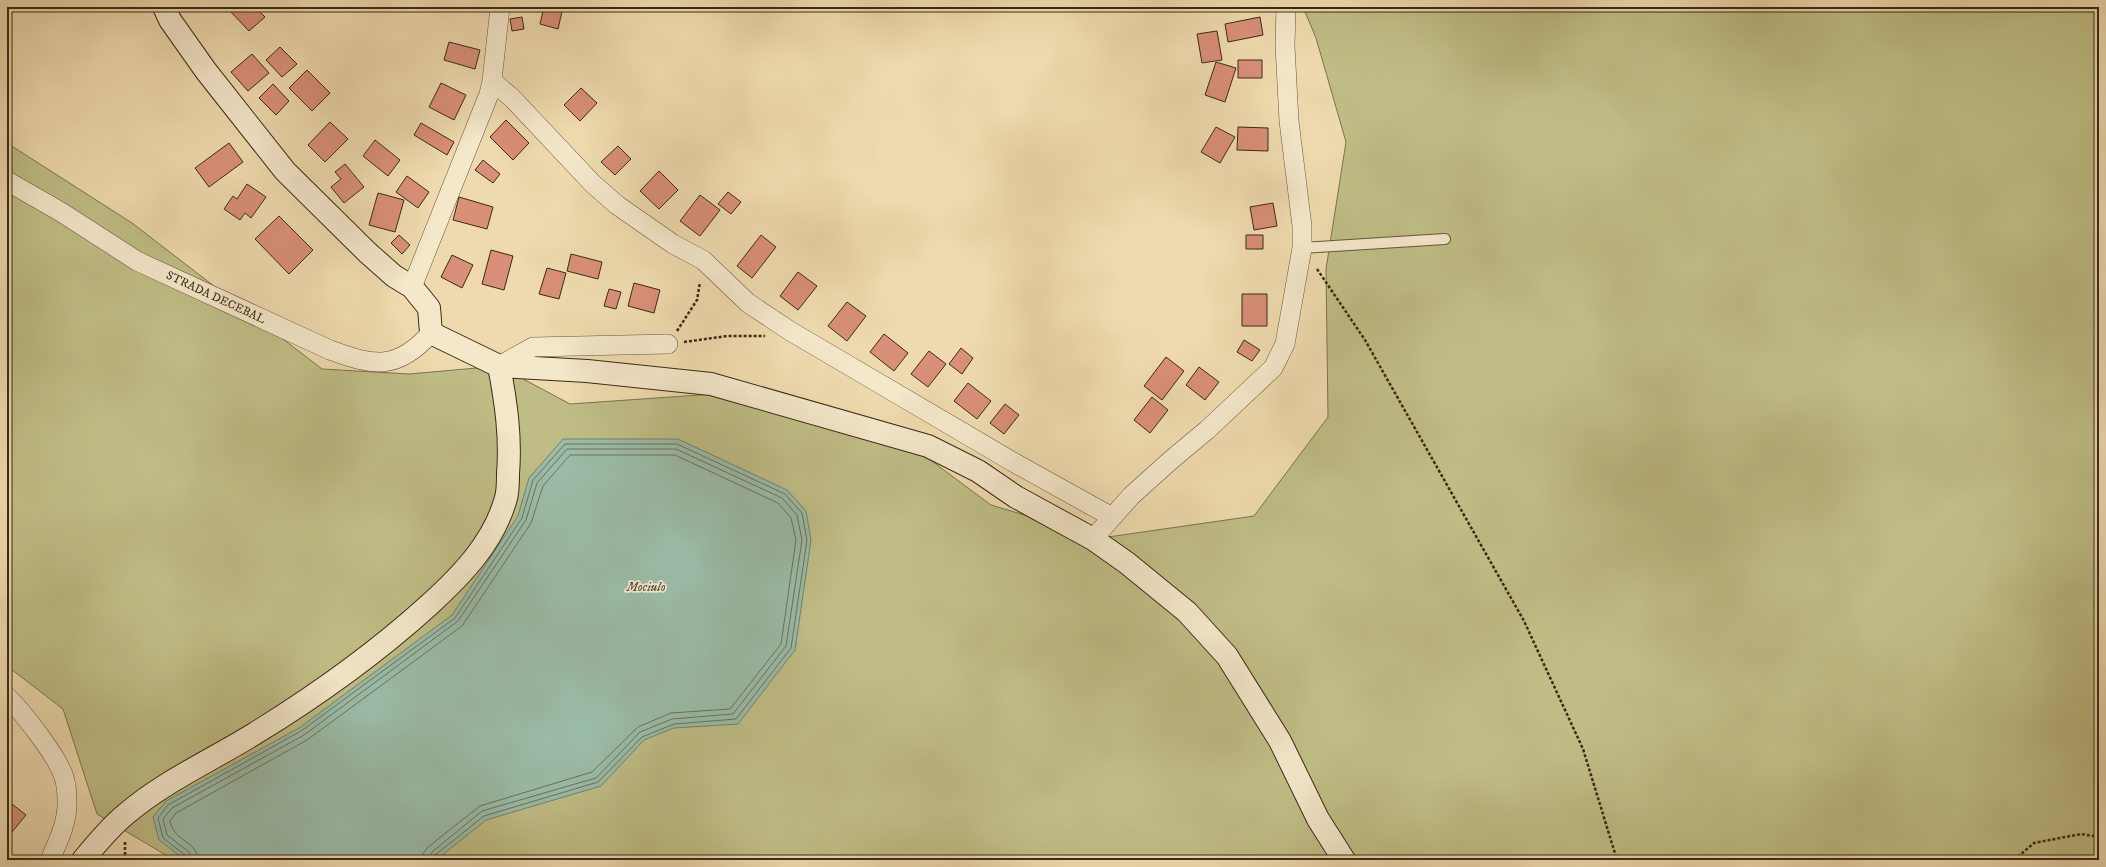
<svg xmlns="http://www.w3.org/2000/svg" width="2106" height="867" viewBox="0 0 2106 867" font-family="'IM FELL DW Pica',serif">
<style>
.green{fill:#bfbd85;stroke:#7c744e}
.water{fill:#9abba7;stroke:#74816d}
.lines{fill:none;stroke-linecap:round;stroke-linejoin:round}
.shore{stroke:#6a725e;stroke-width:1}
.building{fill:#d98f78;stroke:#3a2a16}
.lane-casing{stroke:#67563c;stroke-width:12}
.street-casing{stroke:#67563c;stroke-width:20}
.secondary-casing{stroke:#3a2a16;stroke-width:24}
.path{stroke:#3a2a16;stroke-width:2.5;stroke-dasharray:3 2;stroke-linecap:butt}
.lane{stroke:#f4e7ca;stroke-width:10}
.street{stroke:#f4e7ca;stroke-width:19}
.secondary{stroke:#f4e7ca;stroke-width:22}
.labels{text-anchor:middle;stroke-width:3.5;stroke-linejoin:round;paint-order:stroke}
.street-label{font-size:12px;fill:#3a2a16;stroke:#f4e7ca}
.water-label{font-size:13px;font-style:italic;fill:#524e3a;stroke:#f4e7ca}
</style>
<rect width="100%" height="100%" fill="#eedaae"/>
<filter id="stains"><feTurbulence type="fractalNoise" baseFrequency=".005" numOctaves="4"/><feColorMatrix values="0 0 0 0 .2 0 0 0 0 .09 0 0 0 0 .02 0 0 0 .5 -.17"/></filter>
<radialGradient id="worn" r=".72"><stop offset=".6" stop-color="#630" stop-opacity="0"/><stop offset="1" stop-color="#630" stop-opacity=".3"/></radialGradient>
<path class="green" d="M1303,7H2099V860H174L97,814L63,709L7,666V143L132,223L322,369L409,374L499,366L570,404L772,390L882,424L991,505L1101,538L1254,516L1328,417L1326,269L1346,142L1316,38Z"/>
<path class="water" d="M563,439H678L787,490L806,511L811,540L795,650L738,724L674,728L644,740L601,786L486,820L436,860H185L159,840L153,817L166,801L299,728L452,615L518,516L529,478Z"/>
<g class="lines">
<path class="shore" d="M187,860L185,855L163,838L158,818L168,805L301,731L455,618L522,518L533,480L565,444H677L785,494L802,513L807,540L791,648L736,719L674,724L642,737L598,782L484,816L435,855L434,860
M192,860L189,852L167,835L163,819L172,808L304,735L458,621L526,520L537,483L567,449H676L782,498L797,515L802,540L786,646L733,714L672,719L640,732L596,778L482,811L432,852L429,860
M198,860C197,840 174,842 170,821L176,813L307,740L462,626L531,523L543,486L570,455H675L778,503L791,518L796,540L781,644L730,709L671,713L638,727L592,772L480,806L428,847L423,854V860"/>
</g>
<path class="building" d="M233,7H255L265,17L249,31L229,10Z
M544,7H563L558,29L540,24Z
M522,17L524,29L512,31L510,19Z
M1260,17L1263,35L1228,42L1225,24Z
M1217,31L1222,60L1202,63L1197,34Z
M449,42L480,50L475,69L444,60Z
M280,47L297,64L282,77L266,60Z
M252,54L269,73L248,91L231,72Z
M1238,60H1262V78H1238Z
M1216,62L1236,68L1225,102L1205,95Z
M307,70L330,93L312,111L289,88Z
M441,83L466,95L454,120L429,107Z
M273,84L289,101L276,115L259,98Z
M581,88L597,103L580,121L564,105Z
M506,120L529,143L513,160L490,137Z
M330,122L348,139L325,162L308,145Z
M421,123L454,142L447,155L414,135Z
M1216,127L1235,137L1220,163L1201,152Z
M1238,127L1268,128V151L1237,150Z
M375,140L400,160L388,176L363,156Z
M229,143L243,162L209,187L195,168Z
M618,146L631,159L615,175L601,162Z
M483,160L500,174L493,183L475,170Z
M345,164L364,187L344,203L331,187L341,179L335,172Z
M659,171L678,190L659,209L640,191Z
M407,176L429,192L418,208L396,192Z
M247,184L266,197L251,218L245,213L240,220L224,209L233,196L237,199Z
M728,192L741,202L731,214L718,204Z
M378,193L404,200L395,232L369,225Z
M700,195L720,210L700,236L680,221Z
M459,197L493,207L487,229L453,220Z
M1273,203L1277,226L1254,230L1250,207Z
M279,216L313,250L289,274L255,239Z
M399,235L410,245L402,254L391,243Z
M761,235L776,247L752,278L737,266Z
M1246,235H1263V249H1246Z
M491,250L513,256L504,290L482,284Z
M571,254L602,262L598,279L567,271Z
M452,255L473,265L462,288L441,277Z
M547,268L566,273L559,299L539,294Z
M798,272L817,286L798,310L780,296Z
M634,283L660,290L654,313L628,306Z
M609,289L621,292L616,309L604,306Z
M1242,294H1267V326H1242Z
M847,302L866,316L847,341L828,326Z
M884,334L908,353L894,371L870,352Z
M1244,340L1260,350L1252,361L1237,352Z
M961,348L973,358L962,374L949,364Z
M929,351L946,364L928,387L911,374Z
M1166,357L1184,371L1162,400L1144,386Z
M1199,367L1219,382L1205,400L1186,385Z
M968,383L991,401L977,419L954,401Z
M1152,397L1168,410L1150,433L1134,420Z
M1005,404L1019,415L1004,434L990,423Z
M7,800L26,815L7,838Z"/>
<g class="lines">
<g class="lane-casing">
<path id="lane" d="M1302,248L1445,239"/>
</g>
<g class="street-casing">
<path id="street" d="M492,81L512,98L593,184L617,205L673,244L703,260L748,303L790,331L1013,462L1112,517
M7,181L61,212L137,261L330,350C374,366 397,371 431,333
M412,287L489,94L492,81L500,7
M499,366L533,347L668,344
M1093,539L1131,496L1171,460L1207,430L1273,368L1285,344L1302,248V226L1289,121L1285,46L1286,7
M7,697C23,712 57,756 64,777C66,784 67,794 67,801C68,822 58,841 50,860"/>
</g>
<g class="secondary-casing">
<path id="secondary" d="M164,7L170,20L206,71L285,171L368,253L394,276L412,287L429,308L431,333L499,366L587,371L711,384L928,446L978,471L1016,497L1093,539L1127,563L1187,612L1227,656L1280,741L1318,819L1344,860
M83,860C96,844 110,827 126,814C163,782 212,760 254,734C316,696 375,654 429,605C462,575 494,542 506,498C508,491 508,482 508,474C511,437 506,402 499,366"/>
</g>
<path class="path" d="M1317,269L1365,340L1524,621L1583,749L1617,860
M677,331L697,300L700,282
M684,342L727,336H765
M125,860V840
M2014,860L2034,843L2081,834L2099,837"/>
<use href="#lane" class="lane"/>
<use href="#street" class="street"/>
<use href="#secondary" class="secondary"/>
</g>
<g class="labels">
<g class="street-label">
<text transform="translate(216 297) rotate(25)" y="4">STRADA DECEBAL</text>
</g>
<g class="water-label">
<text x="646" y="591">Mociulo</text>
</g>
</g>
<rect width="2106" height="867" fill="none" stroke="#eedaae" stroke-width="24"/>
<rect x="8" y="8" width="2090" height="851" fill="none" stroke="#3a2a16" stroke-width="2"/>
<rect x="12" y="12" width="2082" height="843" fill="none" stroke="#3a2a16"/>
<rect width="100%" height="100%" filter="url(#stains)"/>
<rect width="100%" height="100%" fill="url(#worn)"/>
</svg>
